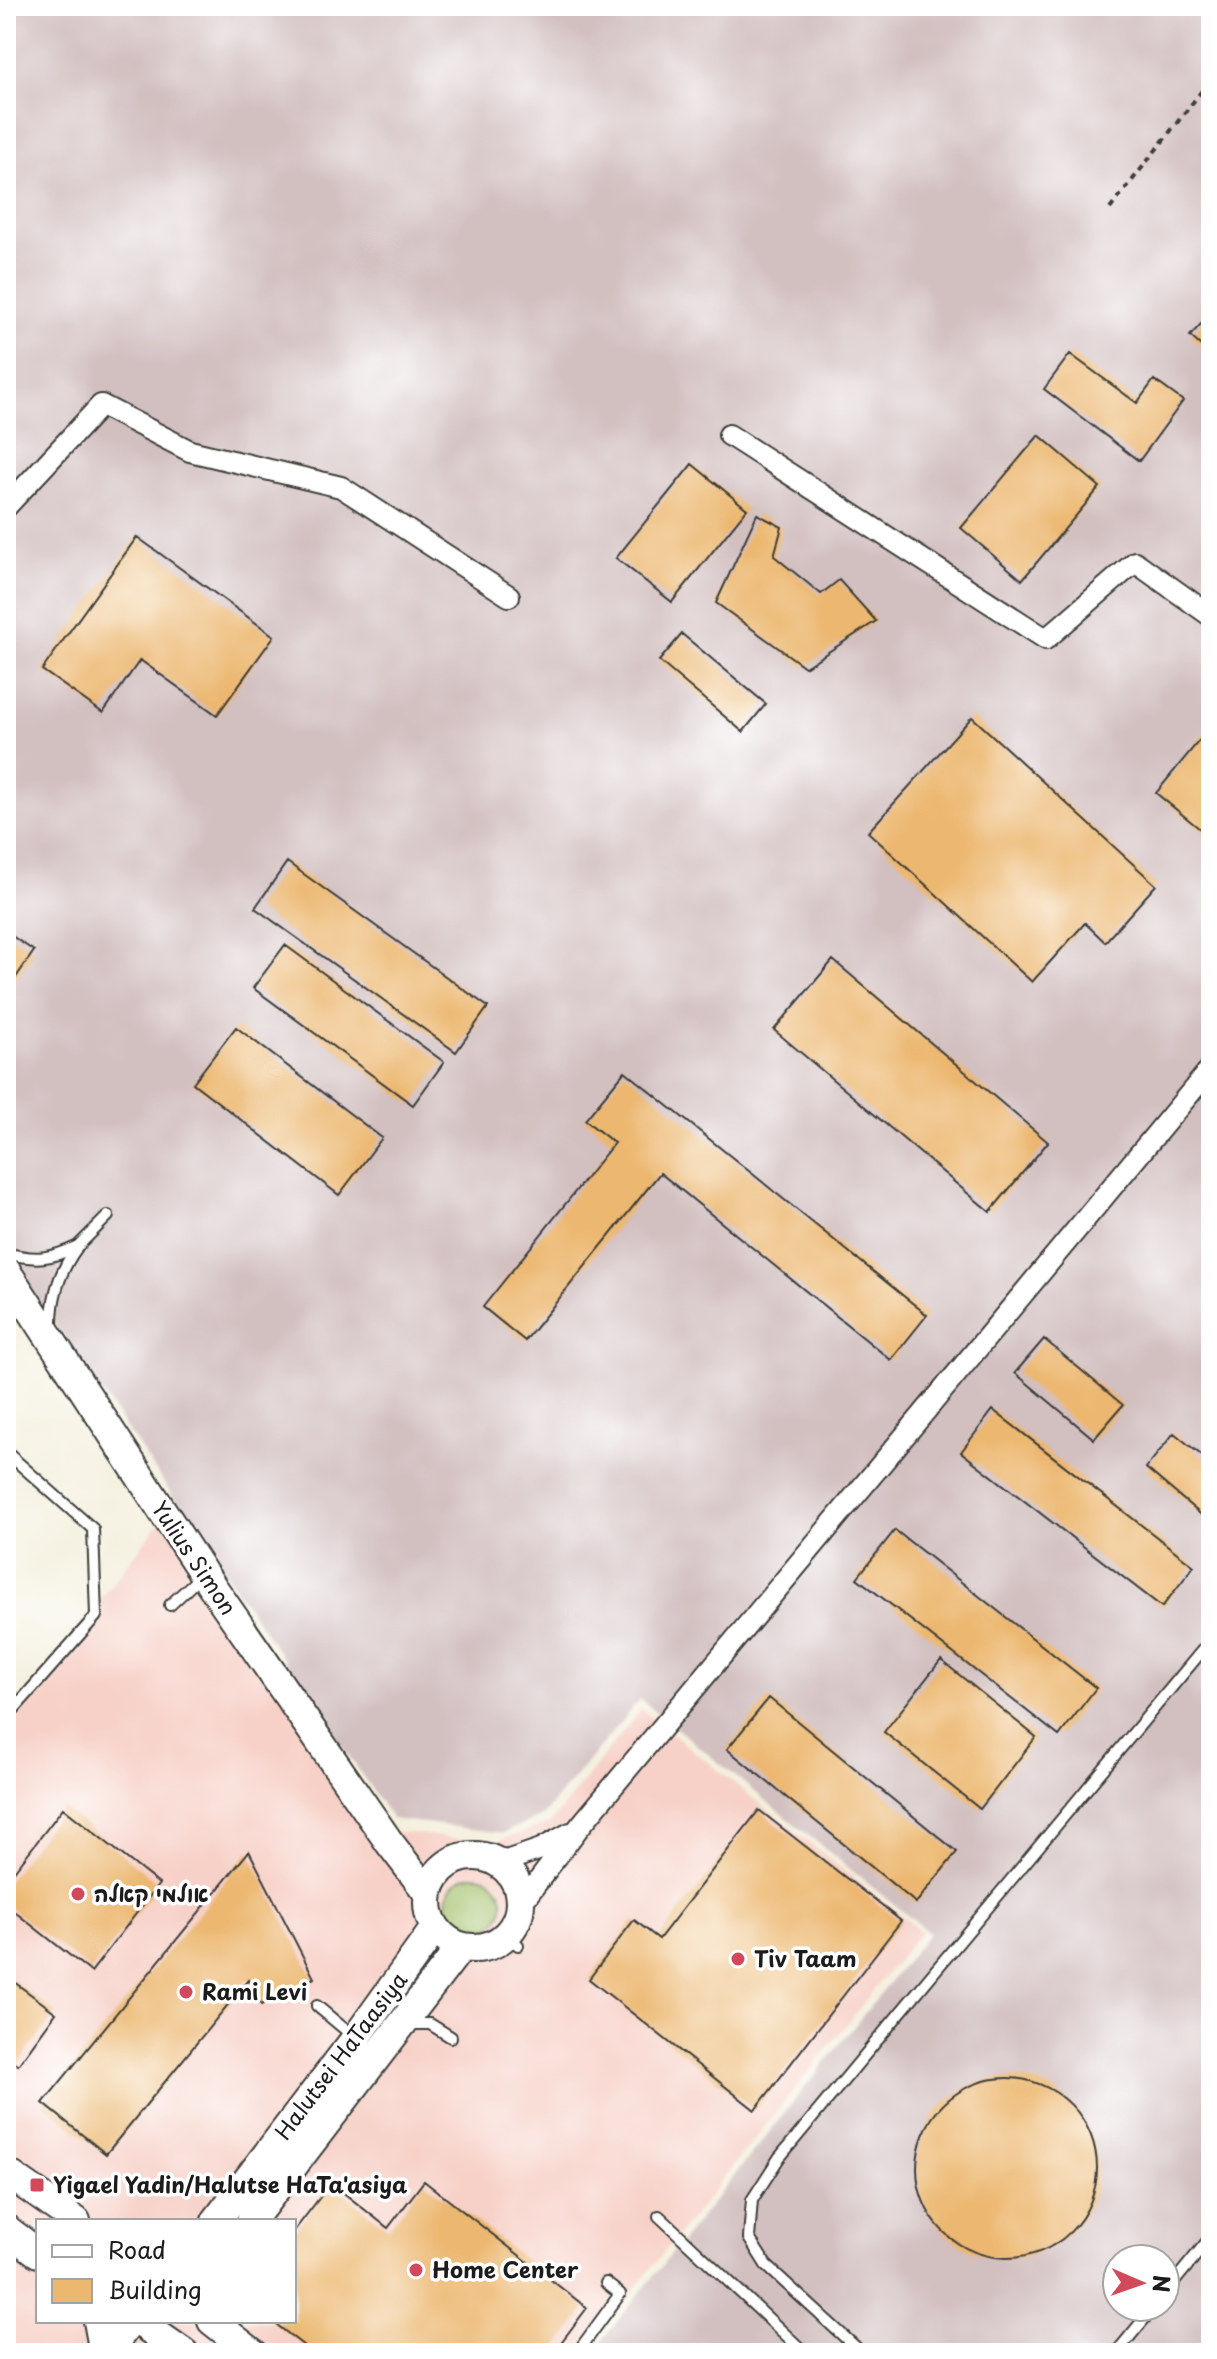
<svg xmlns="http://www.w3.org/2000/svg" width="1217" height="2359" viewBox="0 0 1217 2359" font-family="'Playpen Sans','Playpen Sans Hebrew',sans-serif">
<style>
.built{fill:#f7d1c8;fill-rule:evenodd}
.industrial{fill:#d2bfc0;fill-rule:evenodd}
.green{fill:#a1c068;stroke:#5e6e42;stroke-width:2}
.building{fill:#ecb76f}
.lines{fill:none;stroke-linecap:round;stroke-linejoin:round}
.lane-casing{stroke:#3c3c39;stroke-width:14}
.street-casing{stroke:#3c3c39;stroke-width:24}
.secondary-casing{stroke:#3c3c39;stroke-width:32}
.path{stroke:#3c3c39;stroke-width:4;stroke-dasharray:6 6;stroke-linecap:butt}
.lane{stroke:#fff;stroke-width:10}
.street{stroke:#fff;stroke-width:20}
.secondary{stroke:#fff;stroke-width:28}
.poi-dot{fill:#d1495b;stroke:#fff;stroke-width:3}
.labels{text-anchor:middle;stroke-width:7;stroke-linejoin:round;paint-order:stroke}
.street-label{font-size:22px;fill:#1c1c1c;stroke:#fff}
.poi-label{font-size:22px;font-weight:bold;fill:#1c1c1c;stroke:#fff;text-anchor:start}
</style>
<rect width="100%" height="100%" fill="#fff"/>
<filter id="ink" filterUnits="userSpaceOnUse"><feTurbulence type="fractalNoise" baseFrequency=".0125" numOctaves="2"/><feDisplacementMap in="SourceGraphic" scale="16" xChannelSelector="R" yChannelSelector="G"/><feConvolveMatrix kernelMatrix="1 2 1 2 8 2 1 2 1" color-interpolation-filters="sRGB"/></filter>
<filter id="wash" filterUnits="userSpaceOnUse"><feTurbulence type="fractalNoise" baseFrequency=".006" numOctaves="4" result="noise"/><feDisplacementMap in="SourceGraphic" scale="32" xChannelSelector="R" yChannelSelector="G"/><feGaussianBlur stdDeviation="1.8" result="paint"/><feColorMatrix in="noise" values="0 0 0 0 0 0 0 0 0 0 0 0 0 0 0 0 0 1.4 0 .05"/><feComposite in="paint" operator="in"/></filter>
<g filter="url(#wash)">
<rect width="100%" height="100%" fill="#f4f0de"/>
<path class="built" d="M170,1509L394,1831L491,1843L550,1823L641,1709L921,1931L584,2353H6V1721ZM38,2221H294V2321H38Z"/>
<path class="industrial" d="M6,6H1211V2353H592L929,1933L640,1699L543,1815L504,1833L392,1819L63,1335L6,1268ZM1117,2259H1165V2307H1117Z"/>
<path class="green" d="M447 1903a28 28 0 1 1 56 0a28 28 0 1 1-56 0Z"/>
<g id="blocks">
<path class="building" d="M1211,313V355L1190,336Z
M1070,354L1137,403L1154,380L1183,401L1139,461L1044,389Z
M1039,435L1100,487L1022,580L961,528Z
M692,464L747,509L672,602L616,558Z
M757,514L782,527L774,556L821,594L839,580L876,621L805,667L716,603Z
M137,537L274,636L217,715L140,660L103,713L42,670Z
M682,634L766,704L743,732L659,661Z
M972,717L1156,885L1105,942L1085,923L1032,982L868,832Z
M1211,726V838L1156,793Z
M287,862L488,1007L456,1052L255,908Z
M6,932L34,951L6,992Z
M285,945L444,1062L413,1105L253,988Z
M833,960L1048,1142L990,1212L774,1030Z
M236,1027L382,1138L339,1195L193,1083Z
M625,1071L927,1315L891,1360L660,1173L525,1341L483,1307L614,1143L585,1120Z
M1044,1339L1123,1405L1094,1439L1015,1373Z
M993,1410L1194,1566L1162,1607L961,1452Z
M1174,1433L1211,1463V1523L1146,1468Z
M895,1530L1096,1688L1059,1736L857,1578Z
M941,1660L1036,1737L980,1809L884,1732Z
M769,1698L957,1852L916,1903L727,1749Z
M63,1808L159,1884L91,1972L6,1905V1882Z
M759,1810L901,1921L755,2110L589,1979L634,1920L659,1939Z
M249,1851L314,1978L262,2005L248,1980L106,2154L43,2103Z
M6,1976L56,2013L18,2065L6,2056Z
M917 2168a90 90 0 1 1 180 0a90 90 0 1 1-180 0Z
M424,2181L587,2308L553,2353H313L272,2321H294V2231L331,2183L388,2228Z"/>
</g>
</g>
<g filter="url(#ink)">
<use href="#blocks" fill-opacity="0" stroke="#3c3c39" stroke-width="2"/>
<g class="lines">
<g class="lane-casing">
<path id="lane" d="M78,1246L108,1216
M6,1253C36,1261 51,1259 78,1246C60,1270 51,1299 52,1329
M6,1452L93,1529L96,1616L6,1718
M170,1605L202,1575
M507,1935L518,1945
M317,2006L354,2037
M409,2024H430L451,2037
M659,2216L805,2353
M1165,2293L1211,2237
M577,2353L620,2294L606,2283
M862,2353L766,2265L749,2238L752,2200L779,2158L1211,1640
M1116,2353L1154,2307"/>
</g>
<g class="street-casing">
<path id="street" d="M729,435L1046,639L1135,562L1211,616
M6,507L101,405L190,451L341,487L509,596
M500,1863L541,1849L570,1833
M520,1905L580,1826L1211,1068"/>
</g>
<g class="secondary-casing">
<path id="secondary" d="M6,1271L203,1573L389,1842L428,1893
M428 1902a46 46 0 1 1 92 0a46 46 0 1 1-92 0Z
M6,2172L76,2221
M216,2221L356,2038L435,1928
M251,2221L461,1947
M6,2229L38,2253
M98,2321L102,2342L101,2353
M138,2321L184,2353
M212,2321L253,2353
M106,2353L131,2321"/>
</g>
<path class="path" d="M1110,209L1211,79"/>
<use href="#lane" class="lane"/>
<use href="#street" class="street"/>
<use href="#secondary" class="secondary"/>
</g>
</g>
<g class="poi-dot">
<circle cx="78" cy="1894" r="8"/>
<circle cx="738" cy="1959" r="8"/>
<circle cx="186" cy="1992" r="8"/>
<rect x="29" y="2177" width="16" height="16" rx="4"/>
<circle cx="416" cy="2270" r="8"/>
</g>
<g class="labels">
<g class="street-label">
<text transform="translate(194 1558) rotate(56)" y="8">Yulius Simon</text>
<text transform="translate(341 2056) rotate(-53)" y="8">Halutsei HaTaasiya</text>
</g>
<g class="poi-label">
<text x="94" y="1902">אולמי קאלה</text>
<text x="754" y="1967">Tiv Taam</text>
<text x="202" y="2000">Rami Levi</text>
<text x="53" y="2193">Yigael Yadin/Halutse HaTa'asiya</text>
<text x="432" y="2278">Home Center</text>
</g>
</g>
<rect width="1217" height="2359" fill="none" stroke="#fff" stroke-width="32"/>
<rect x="36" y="2219" width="260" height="104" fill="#ffffff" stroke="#a4a4a4" stroke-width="2"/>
<rect x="52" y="2245" width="40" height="12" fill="#ffffff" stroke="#a4a4a4" stroke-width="2"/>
<text x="108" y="2259" font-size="24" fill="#1c1c1c">Road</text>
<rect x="52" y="2279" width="40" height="24" fill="#ecb76f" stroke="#a4a4a4" stroke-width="2"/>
<text x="108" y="2299" font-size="24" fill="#1c1c1c">Building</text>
<g transform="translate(1141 2283) rotate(92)"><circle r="38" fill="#ffffff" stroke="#a4a4a4" stroke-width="2"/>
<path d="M0-6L14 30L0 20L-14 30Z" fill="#d1495b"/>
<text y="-12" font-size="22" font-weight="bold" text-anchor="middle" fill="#1c1c1c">N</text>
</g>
</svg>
